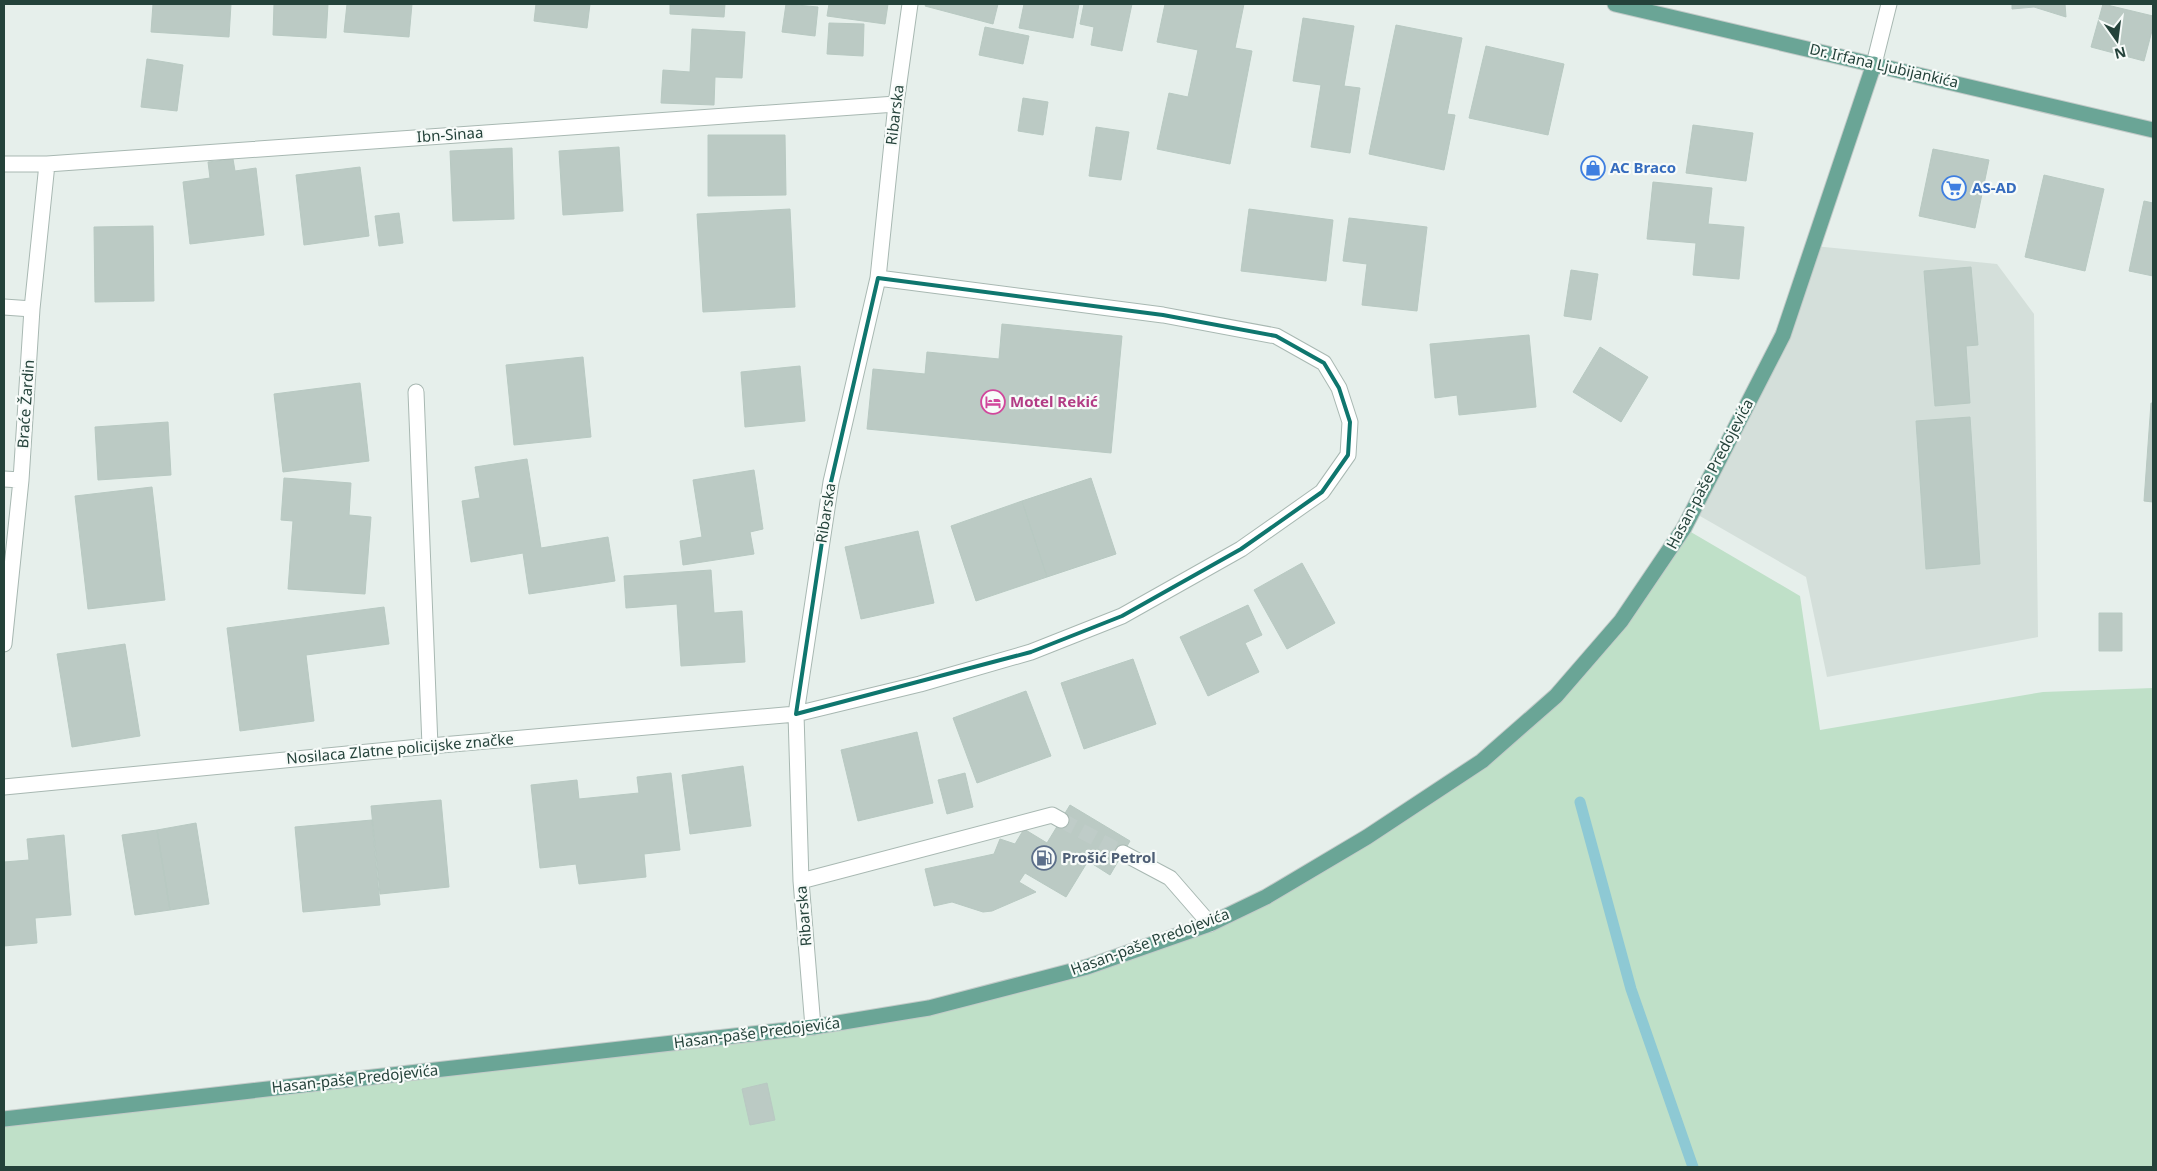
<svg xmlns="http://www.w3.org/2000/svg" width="2157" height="1171" viewBox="0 0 2157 1171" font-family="'Noto Sans',sans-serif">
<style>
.built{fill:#d4dfda}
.green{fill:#bfe0c8}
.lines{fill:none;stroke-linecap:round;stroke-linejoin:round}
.stream{stroke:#8ec9d4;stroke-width:11}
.building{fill:#bbcac4;stroke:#b8c9c2}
.minor-tunnel{stroke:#bfccc8;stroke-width:15;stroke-dasharray:15 8;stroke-linecap:butt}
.minor-casing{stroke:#a8b8b2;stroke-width:17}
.major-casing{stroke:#c2cac8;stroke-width:17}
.minor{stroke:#fff;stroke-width:15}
.major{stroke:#6aa596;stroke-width:15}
.marked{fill:none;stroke:#0f766e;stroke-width:4;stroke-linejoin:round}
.labels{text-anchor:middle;stroke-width:4.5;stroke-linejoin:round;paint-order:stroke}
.street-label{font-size:15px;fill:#24423a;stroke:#f7fbf9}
.shop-label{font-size:15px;font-weight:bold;fill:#366cbe;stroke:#f7fbf9;text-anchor:start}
.hotel-label{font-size:15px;font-weight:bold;fill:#b23c85;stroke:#f7fbf9;text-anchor:start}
.service-label{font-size:15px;font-weight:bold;fill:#4e5e75;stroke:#f7fbf9;text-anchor:start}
</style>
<rect width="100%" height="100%" fill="#e6efeb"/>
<path class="built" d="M1814,246L1997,264L2034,314L2038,637L1827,677L1806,577L1693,512Z"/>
<path class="green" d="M1684,528L1800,596L1820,730L2043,692L2153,688V1167H4V1119L813,1027L1087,967L1266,897L1482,761L1556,696Z"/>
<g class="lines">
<path class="stream" d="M1580,802L1631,989L1693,1167"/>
</g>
<path class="building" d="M153,4H231L229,37L151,32Z
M274,4H328L326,38L273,35Z
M347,4H412L409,37L344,32Z
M536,4H590L587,28L534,21Z
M670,4H725L724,17L670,14Z
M786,4L818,7L815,36L782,32Z
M829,4H888L885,24L827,16Z
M926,4H998L993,24L925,6Z
M1024,4H1079L1073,38L1019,28Z
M1084,4H1132L1122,51L1091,45L1094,27L1080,24Z
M1165,4H1244L1235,48L1252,51L1230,164L1157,149L1169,93L1188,97L1198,50L1157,42Z
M2012,4H2065L2066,17L2034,7L2012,9Z
M2103,4L2153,16V27L2144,61L2091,47Z
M1303,18L1354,26L1344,86L1360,88L1350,153L1311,147L1321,85L1293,81Z
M829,23L864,24L863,56L827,54Z
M1396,25L1462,38L1447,114L1455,115L1444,170L1369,154Z
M985,27L1029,36L1023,64L979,55Z
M692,29L745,32L742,78L715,77L714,105L661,103L663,70L690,72Z
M1486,46L1564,64L1548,135L1469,118Z
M147,59L183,65L177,111L141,107Z
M1023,98L1048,102L1043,135L1018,131Z
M1693,125L1753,133L1746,181L1686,173Z
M1096,127L1129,132L1121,180L1089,176Z
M708,135H785L786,195L708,196Z
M619,147L623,211L563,215L559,151Z
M512,148L514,219L453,221L450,151Z
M1933,149L1989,160L1975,228L1919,216Z
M233,159L235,171L256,168L264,235L190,244L183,182L210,178L208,162Z
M360,167L369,236L304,245L296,175Z
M2044,175L2104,189L2085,271L2025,257Z
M1653,182L1712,188L1708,224L1744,227L1739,279L1693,275L1696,243L1647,239Z
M2144,201L2153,203V276L2129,271Z
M790,209L795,307L703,312L697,214Z
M1249,209L1333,220L1326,281L1241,271Z
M399,213L403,243L379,246L375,216Z
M1349,218L1427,227L1417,311L1362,305L1367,264L1343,261Z
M153,226L154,301L95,302L94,227Z
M1971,267L1978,345L1966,346L1970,403L1935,406L1924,271Z
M1571,270L1598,274L1591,320L1564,316Z
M1002,324L1122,336L1111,453L867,429L873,369L925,374L927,352L999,359Z
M1529,335L1536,407L1459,415L1457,395L1435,398L1430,344Z
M1600,347L1648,377L1621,422L1573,392Z
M583,357L591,437L514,445L506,365Z
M800,366L805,421L745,427L741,372Z
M360,383L369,461L283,472L274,394Z
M2151,403H2153V502L2144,501Z
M1970,417L1980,564L1926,569L1916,421Z
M168,422L171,475L98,480L95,427Z
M527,459L541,548L608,537L615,581L529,594L523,553L471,562L462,501L480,498L475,467Z
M754,470L763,529L750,532L754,554L683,565L680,541L702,537L693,480Z
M284,478L351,483L349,515L371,517L365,594L288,589L293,521L281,520Z
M1091,478L1116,554L1047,577L1022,501Z
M152,487L165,600L88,609L75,496Z
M1022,501L1047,577L976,601L951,526Z
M918,531L934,603L861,619L845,547Z
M1302,563L1335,623L1287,649L1254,590Z
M711,570L714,613L742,611L745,662L681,666L677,604L626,608L624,576Z
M1248,605L1262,635L1245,643L1259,672L1208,696L1180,637Z
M384,607L389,644L306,655L314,721L240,731L227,628Z
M2099,613H2122V651H2099Z
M125,644L140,736L72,747L57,654Z
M1133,659L1156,724L1084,749L1061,683Z
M1026,691L1051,756L977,783L953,718Z
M917,732L933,803L858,821L841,750Z
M743,766L751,826L690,834L682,775Z
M671,773L680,850L644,854L646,877L579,884L576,864L540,868L531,785L577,780L579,799L639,793L637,777Z
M965,773L973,807L947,814L938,780Z
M441,800L449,887L380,894L371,806Z
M1070,805L1130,841L1110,875L1088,861L1066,897L1025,873L1019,882L1036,892L992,911L983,912L952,902L934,906L925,869L994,854L1000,839L1015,844L1024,829L1047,843Z
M372,820L380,905L303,912L295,827Z
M196,823L209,904L170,910L157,830Z
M157,830L170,910L135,915L122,835Z
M64,835L71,915L35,918L37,943L4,946V862L29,860L27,839Z
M767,1083L775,1120L750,1125L742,1089Z"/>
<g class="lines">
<path class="minor-tunnel" d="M1061,820L1123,853"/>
<g class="minor-casing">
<path id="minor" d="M1874,64L1889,4
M4,164H47L896,104
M4,307L32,309
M416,392L430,746
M4,479L21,480
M4,644L21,480L32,309L47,164
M4,787L430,746L796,714L920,684L1031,652L1122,616L1241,549L1322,492L1348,455L1350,422L1339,388L1324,363L1276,336L1163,315L878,278
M1123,853L1170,878L1210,924
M801,881L1052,815L1061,820
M813,1027L801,881L796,714L831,482L878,278L896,104L910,4"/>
</g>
<g class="major-casing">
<path id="major" d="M1615,4L2153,130
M4,1119L813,1027L929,1008L1087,967L1210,924L1266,897L1367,837L1482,761L1556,696L1621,621L1684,528L1783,335L1874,64"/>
</g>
<use href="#minor" class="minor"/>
<use href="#major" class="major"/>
</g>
<path class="marked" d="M878,278L1163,315L1276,336L1324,363L1339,388L1350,422L1348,455L1322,492L1241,549L1122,616L1031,652L796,714L831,482Z"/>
<defs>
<g id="shop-ring" transform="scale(1.25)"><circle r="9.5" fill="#f7fbf9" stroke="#3f7fe0" stroke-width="1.5"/><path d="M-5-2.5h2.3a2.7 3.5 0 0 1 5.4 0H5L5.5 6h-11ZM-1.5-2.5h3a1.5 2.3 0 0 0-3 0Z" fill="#3f7fe0"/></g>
<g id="supermarket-ring" transform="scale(1.25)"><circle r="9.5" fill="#f7fbf9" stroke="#3f7fe0" stroke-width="1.5"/><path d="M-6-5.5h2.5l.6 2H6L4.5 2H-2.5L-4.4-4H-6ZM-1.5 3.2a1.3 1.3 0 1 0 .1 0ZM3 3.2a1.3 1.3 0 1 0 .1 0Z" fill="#3f7fe0"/></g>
<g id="hotel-ring" transform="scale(1.25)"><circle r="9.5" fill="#f7fbf9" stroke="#d1479c" stroke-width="1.5"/><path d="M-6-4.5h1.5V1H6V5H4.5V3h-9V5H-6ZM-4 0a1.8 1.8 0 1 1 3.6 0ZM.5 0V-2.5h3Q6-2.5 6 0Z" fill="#d1479c"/></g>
<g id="fuel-ring" transform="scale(1.25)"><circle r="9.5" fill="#f7fbf9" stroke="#5c6f8a" stroke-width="1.5"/><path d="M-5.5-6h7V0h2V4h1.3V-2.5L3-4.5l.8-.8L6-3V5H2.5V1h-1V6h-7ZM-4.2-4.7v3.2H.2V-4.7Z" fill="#5c6f8a"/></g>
</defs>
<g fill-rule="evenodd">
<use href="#shop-ring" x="1593" y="168"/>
<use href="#supermarket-ring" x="1954" y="188"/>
<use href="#hotel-ring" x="993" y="402"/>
<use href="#fuel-ring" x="1044" y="858"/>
</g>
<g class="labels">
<g class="street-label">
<text transform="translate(1884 66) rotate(13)" y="5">Dr. Irfana Ljubijankića</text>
<text transform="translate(895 115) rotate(-83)" y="5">Ribarska</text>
<text transform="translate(450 135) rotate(-4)" y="5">Ibn-Sinaa</text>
<text transform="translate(26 404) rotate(-86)" y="5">Braće Žardin</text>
<text transform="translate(1710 474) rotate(-62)" y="5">Hasan-paše Predojevića</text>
<text transform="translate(826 513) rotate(-81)" y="5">Ribarska</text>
<text transform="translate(400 749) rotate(-5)" y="5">Nosilaca Zlatne policijske značke</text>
<text transform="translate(804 916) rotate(-95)" y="5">Ribarska</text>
<text transform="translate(1150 942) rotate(-20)" y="5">Hasan-paše Predojevića</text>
<text transform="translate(757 1033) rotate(-7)" y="5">Hasan-paše Predojevića</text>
<text transform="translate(355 1079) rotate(-6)" y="5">Hasan-paše Predojevića</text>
</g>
<g class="shop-label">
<text x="1610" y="173">AC Braco</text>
<text x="1972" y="193">AS-AD</text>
</g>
<g class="hotel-label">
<text x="1010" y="407">Motel Rekić</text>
</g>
<g class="service-label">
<text x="1062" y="863">Prošić Petrol</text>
</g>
</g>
<rect width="2157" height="1171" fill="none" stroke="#24423a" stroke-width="10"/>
<g transform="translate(2117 40) rotate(166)" stroke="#f7fbf9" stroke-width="4" paint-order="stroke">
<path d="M0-4L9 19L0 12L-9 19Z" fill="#24423a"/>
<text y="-8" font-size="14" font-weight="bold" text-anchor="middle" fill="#24423a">N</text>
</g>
</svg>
